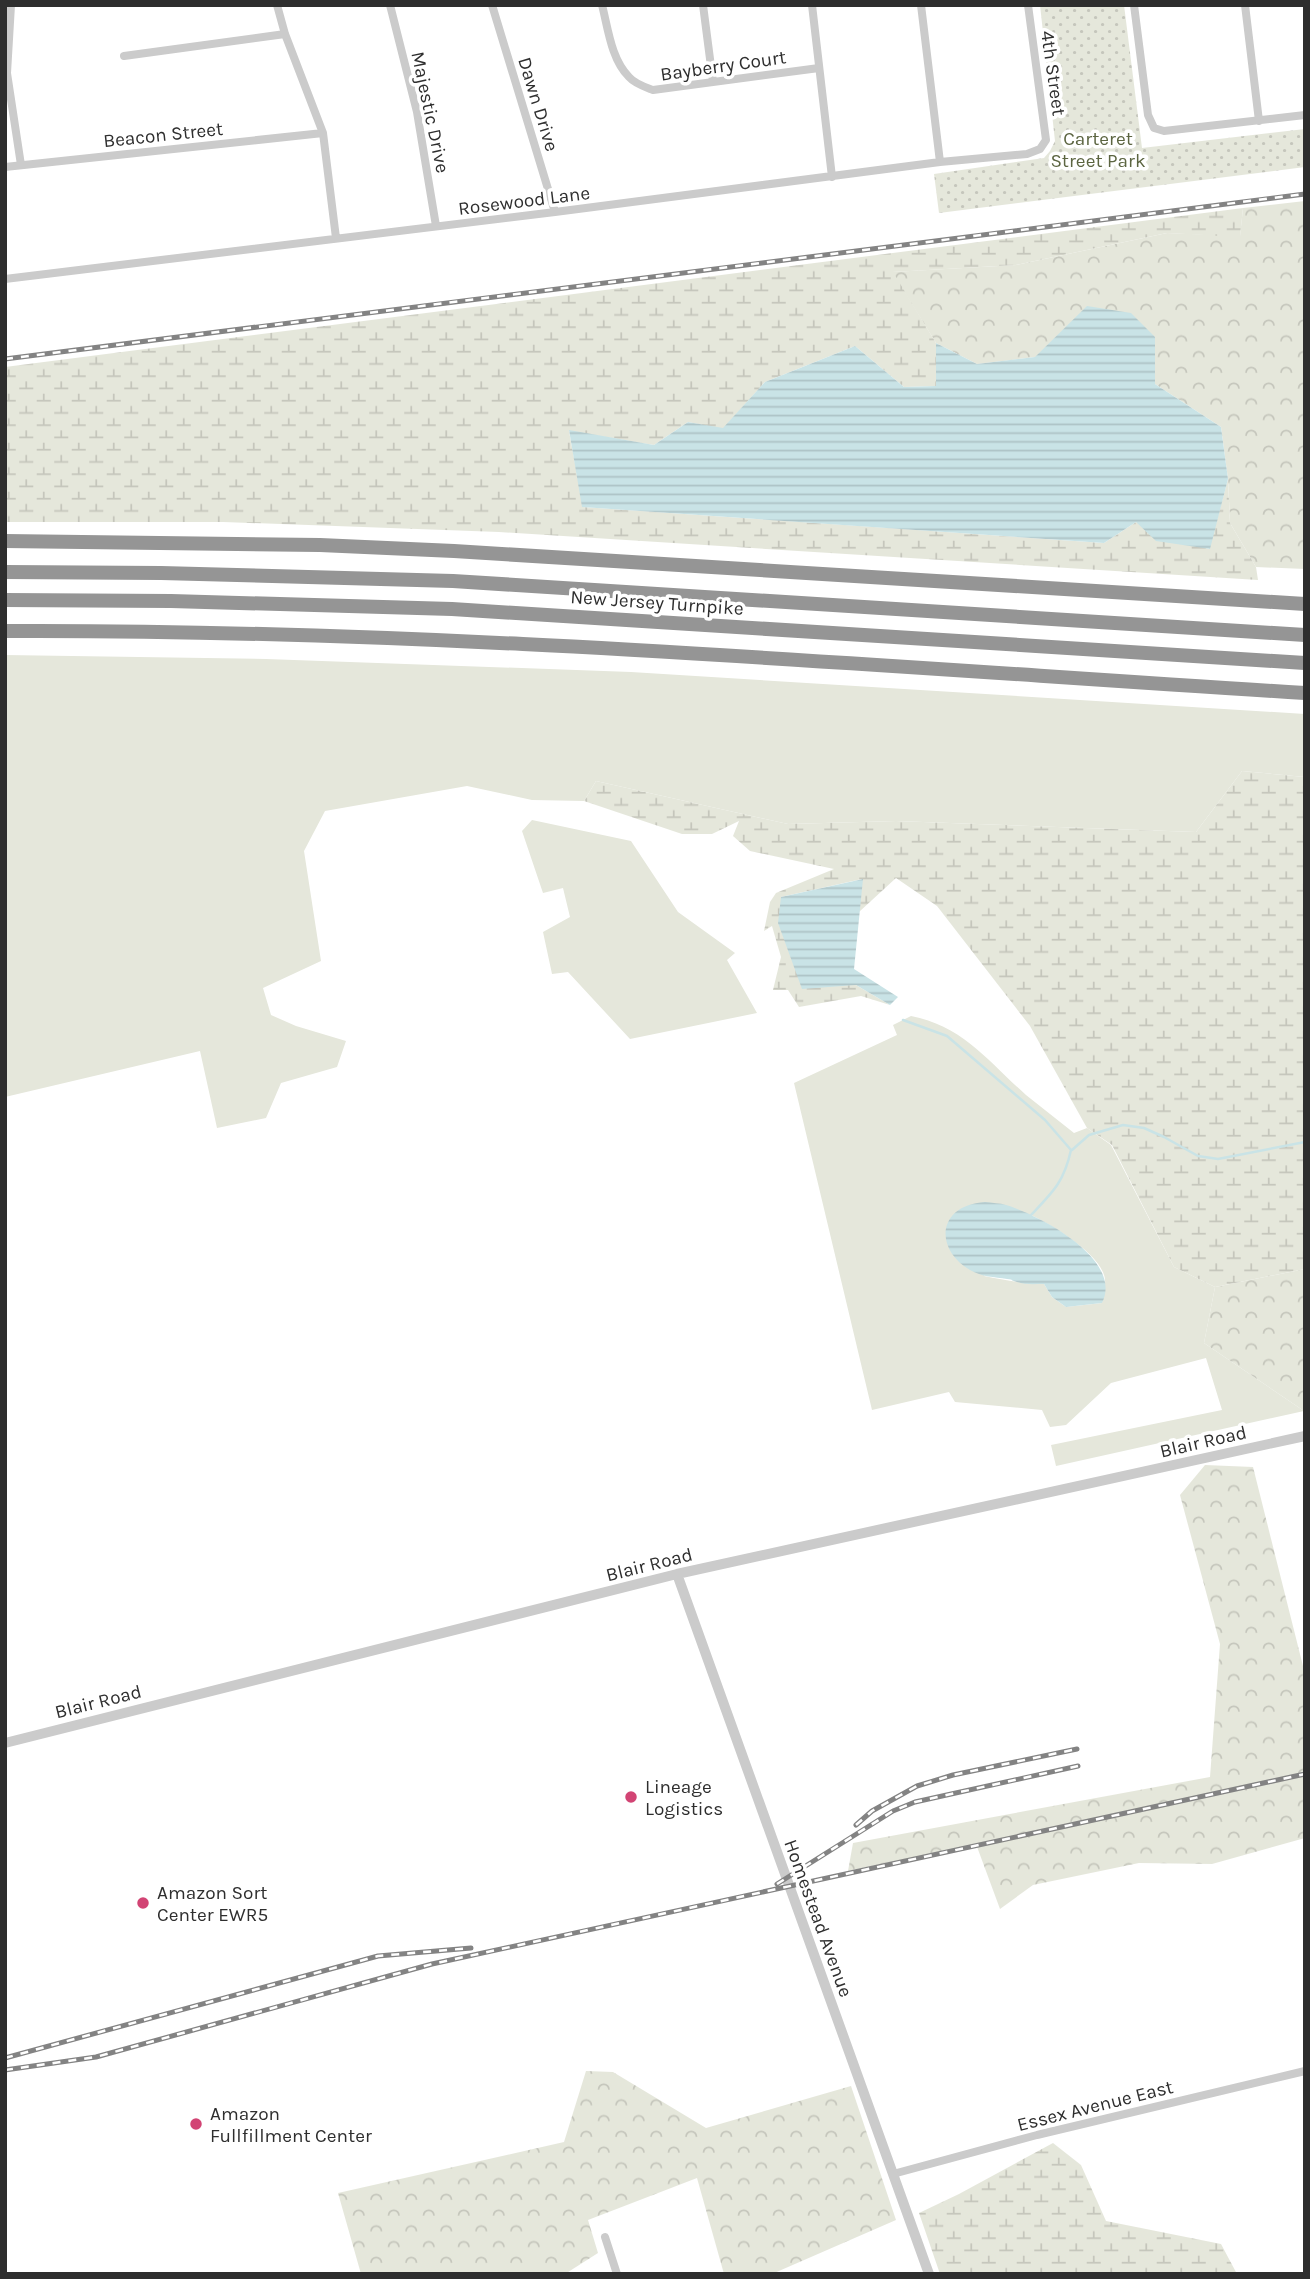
<svg xmlns="http://www.w3.org/2000/svg" width="1310" height="2279" viewBox="0 0 1310 2279" font-family="Karla,sans-serif">
<style>
.grass{fill:#e5e7db;fill-rule:evenodd}
.forest{fill:url(#forest-crowns)}
.wetland{fill:url(#wetland-marsh)}
.park{fill:url(#park-dots)}
.water{fill:url(#water-rules)}
.lines{fill:none;stroke-linecap:round;stroke-linejoin:round}
.stream{stroke:#c9e3e6;stroke-width:2.5}
.minor{stroke:#cbcbcb;stroke-width:8}
.tertiary{stroke:#cbcbcb;stroke-width:10}
.motorway{stroke:#959595;stroke-width:14}
.rail-casing{stroke:#838383;stroke-width:5}
.rail{stroke:#fff;stroke-width:2.5;stroke-dasharray:8;stroke-linecap:butt}
.poi-dot{fill:#d24474;stroke:#fff;stroke-width:2.5}
.labels{text-anchor:middle;stroke-width:7;stroke-linejoin:round;paint-order:stroke}
.street-label{font-size:19px;fill:#2e2e2e;stroke:#fff}
.park-label{font-size:19px;fill:#5c6541;stroke:#fff}
.poi-label{font-size:19px;fill:#2e2e2e;stroke:#fff;text-anchor:start}
</style>
<defs>
<pattern id="forest-crowns" width="20" height="18" patternUnits="userSpaceOnUse" patternTransform="scale(1.75)"><rect width="20" height="18" fill="#e5e7db"/><path d="M2 6a3 3 0 1 1 6 0M12 15a3 3 0 1 1 6 0" fill="none" stroke="#c5c6bc"/></pattern>
<pattern id="wetland-marsh" width="20" height="14" patternUnits="userSpaceOnUse" patternTransform="scale(1.75)"><rect width="20" height="14" fill="#e5e7db"/><path d="M1 5h8M5 5V1M11 12h8M15 12V8" fill="none" stroke="#c5c6bc"/></pattern>
<pattern id="park-dots" width="8" height="8" patternUnits="userSpaceOnUse" patternTransform="scale(1.75)"><rect width="8" height="8" fill="#e5e7db"/><path d="M2 2h.1M6 6h.1" fill="none" stroke="#c5c6bc" stroke-width="1.8" stroke-linecap="round"/></pattern>
<pattern id="water-rules" width="6" height="5" patternUnits="userSpaceOnUse" patternTransform="scale(1.75)"><rect width="6" height="5" fill="#c9e3e6"/><path d="M0 2.5h6" fill="none" stroke="#adc3c6"/></pattern>
</defs>
<rect width="100%" height="100%" fill="#fff"/>
<path class="grass" d="M5,655L266,659L631,672L1305,714V777L1242,771L1196,832L896,821L788,824L596,781L584,801L532,800L467,786L325,811L304,851L321,961L263,988L271,1015L296,1026L346,1041L337,1067L281,1083L266,1118L217,1128L200,1051L5,1097Z
M532,820L631,841L678,912L735,953L727,960L757,1013L630,1039L568,972L552,974L543,932L570,917L563,888L543,893L522,831Z
M911,1016C963,1026 989,1062 1026,1095C1042,1108 1058,1120 1074,1133L1087,1128L1111,1145L1174,1267L1215,1287L1204,1343L1304,1411L1056,1466L1051,1445L1222,1410L1206,1358L1111,1383L1066,1425L1050,1427L1042,1410L955,1402L949,1392L872,1410L794,1083L897,1035L893,1025ZM1031,1215C1052,1225 1097,1252 1104,1275C1107,1283 1103,1294 1102,1303L1066,1307L1052,1297L1044,1284C1024,1284 1005,1280 984,1276Z"/>
<path class="forest" d="M1305,201V569L1256,567L1230,523L1228,479L1221,427L1155,384V337L1087,307L1036,357L977,364L936,343L892,272L1016,265L1167,233L1240,236L1243,208Z
M1305,1269V1411H1304L1204,1343L1215,1287Z
M1205,1465L1253,1467L1305,1674V1838L1212,1864L1139,1863L1033,1885L1000,1909L976,1844L848,1871L853,1843L1210,1777L1220,1644L1180,1495Z
M586,2071L613,2072L706,2128L851,2086L896,2220L772,2274H724L697,2178L588,2220L598,2253L565,2274H361L338,2193L564,2142Z"/>
<path class="wetland" d="M1243,208L1240,237L1167,233L1016,265L893,272L936,343V386L904,387L855,346L765,382L723,429L688,422L654,445L569,431L583,507L1104,543L1136,522L1209,549L1228,479L1230,523L1256,567L1258,580L499,532L224,522H5V367Z
M1242,771L1305,777V1269L1215,1287L1174,1267L1112,1145L1087,1128L1030,1026L937,906L896,878L859,912L862,879L781,897L856,985L890,1005L861,996L799,1007L788,990H773L781,957L772,926L764,931L770,902L776,893L834,869L750,851L733,836L739,821L712,834H682L584,801L596,781L788,824L896,821L1196,832Z
M1053,2143L1081,2165L1106,2221L1221,2244L1237,2274H940L919,2213L959,2194Z"/>
<path class="park" d="M1040,5H1124L1142,148L1305,129V167L939,213L934,174L1044,158L1050,151L1055,141Z"/>
<path class="water" d="M1087,306L1131,313L1155,337V384L1221,427L1228,479L1210,549L1156,541L1136,522L1104,543L582,507L569,430L654,445L688,422L723,428L765,382L855,346L904,387L936,386V343L977,364L1035,357Z
M863,879L854,969L898,997L890,1005L856,985L802,989L778,923L781,897Z
M985,1202C992,1203 1000,1203 1006,1205C1039,1215 1124,1259 1102,1303L1066,1307L1052,1297L1044,1284C1035,1284 1025,1285 1017,1282C1009,1280 1015,1280 1007,1279C994,1277 982,1277 970,1270C933,1248 938,1205 985,1202Z"/>
<g class="lines">
<path class="stream" d="M903,1020L947,1036L1045,1120L1071,1150C1064,1182 1053,1192 1031,1215
M1072,1150L1089,1135L1123,1125L1144,1128L1164,1137L1198,1156L1218,1159L1305,1142"/>
<path class="minor" d="M11,5L7,73L21,165
M277,5L285,34L323,133L336,238
M390,5L417,112L436,226
M492,5L555,212
M602,5C608,28 611,59 629,77C635,84 645,87 653,90L819,68
M703,5L713,82
M812,5L832,177
M921,5L940,162
M1134,5L1148,115L1154,128L1164,131L1305,115
M1245,5L1259,121
M124,56L285,34
M5,167L323,133
M5,279L555,212L940,162L1027,154L1040,149L1046,140L1028,5
M893,2174L1037,2135L1305,2071
M605,2237L617,2274"/>
<path class="tertiary" d="M677,1574L929,2274
M5,1743L677,1574L1305,1436"/>
<path class="motorway" d="M5,541L320,545L454,551L1305,604
M5,572L161,573L453,581L1305,635
M5,600L171,601L452,609L1305,663
M5,631C439,629 872,666 1305,693"/>
<g class="rail-casing">
<path id="rail" d="M5,359L1305,194
M856,1825L872,1811L917,1786L953,1775L1077,1749
M777,1884L893,1811L915,1802L1078,1766
M5,2058L378,1956L471,1948
M5,2070L96,2057L432,1964L1305,1774"/>
</g>
<use href="#rail" class="rail"/>
</g>
<g class="poi-dot">
<circle cx="631" cy="1797" r="7"/>
<circle cx="143" cy="1903" r="7"/>
<circle cx="196" cy="2124" r="7"/>
</g>
<g class="labels">
<g class="street-label">
<text transform="translate(723 65) rotate(-8)" y="7">Bayberry Court</text>
<text transform="translate(1054 73) rotate(82)" y="7">4th Street</text>
<text transform="translate(539 104) rotate(73)" y="7">Dawn Drive</text>
<text transform="translate(431 112) rotate(78)" y="7">Majestic Drive</text>
<text transform="translate(163 134) rotate(-6)" y="7">Beacon Street</text>
<text transform="translate(524 200) rotate(-7)" y="7">Rosewood Lane</text>
<text transform="translate(657 602) rotate(4)" y="7">New Jersey Turnpike</text>
<text transform="translate(1203 1441) rotate(-13)" y="7">Blair Road</text>
<text transform="translate(649 1564) rotate(-14)" y="7">Blair Road</text>
<text transform="translate(98 1701) rotate(-14)" y="7">Blair Road</text>
<text transform="translate(819 1918) rotate(70)" y="7">Homestead Avenue</text>
<text transform="translate(1095 2105) rotate(-14)" y="7">Essex Avenue East</text>
</g>
<g class="park-label">
<text x="1098" y="145">Carteret<tspan x="1098" dy="22">Street Park</tspan></text>
</g>
<g class="poi-label">
<text x="645" y="1793">Lineage<tspan x="645" dy="22">Logistics</tspan></text>
<text x="157" y="1899">Amazon Sort<tspan x="157" dy="22">Center EWR5</tspan></text>
<text x="210" y="2120">Amazon<tspan x="210" dy="22">Fullfillment Center</tspan></text>
</g>
</g>
<rect width="1310" height="2279" fill="none" stroke="#2e2e2e" stroke-width="14"/>
</svg>
